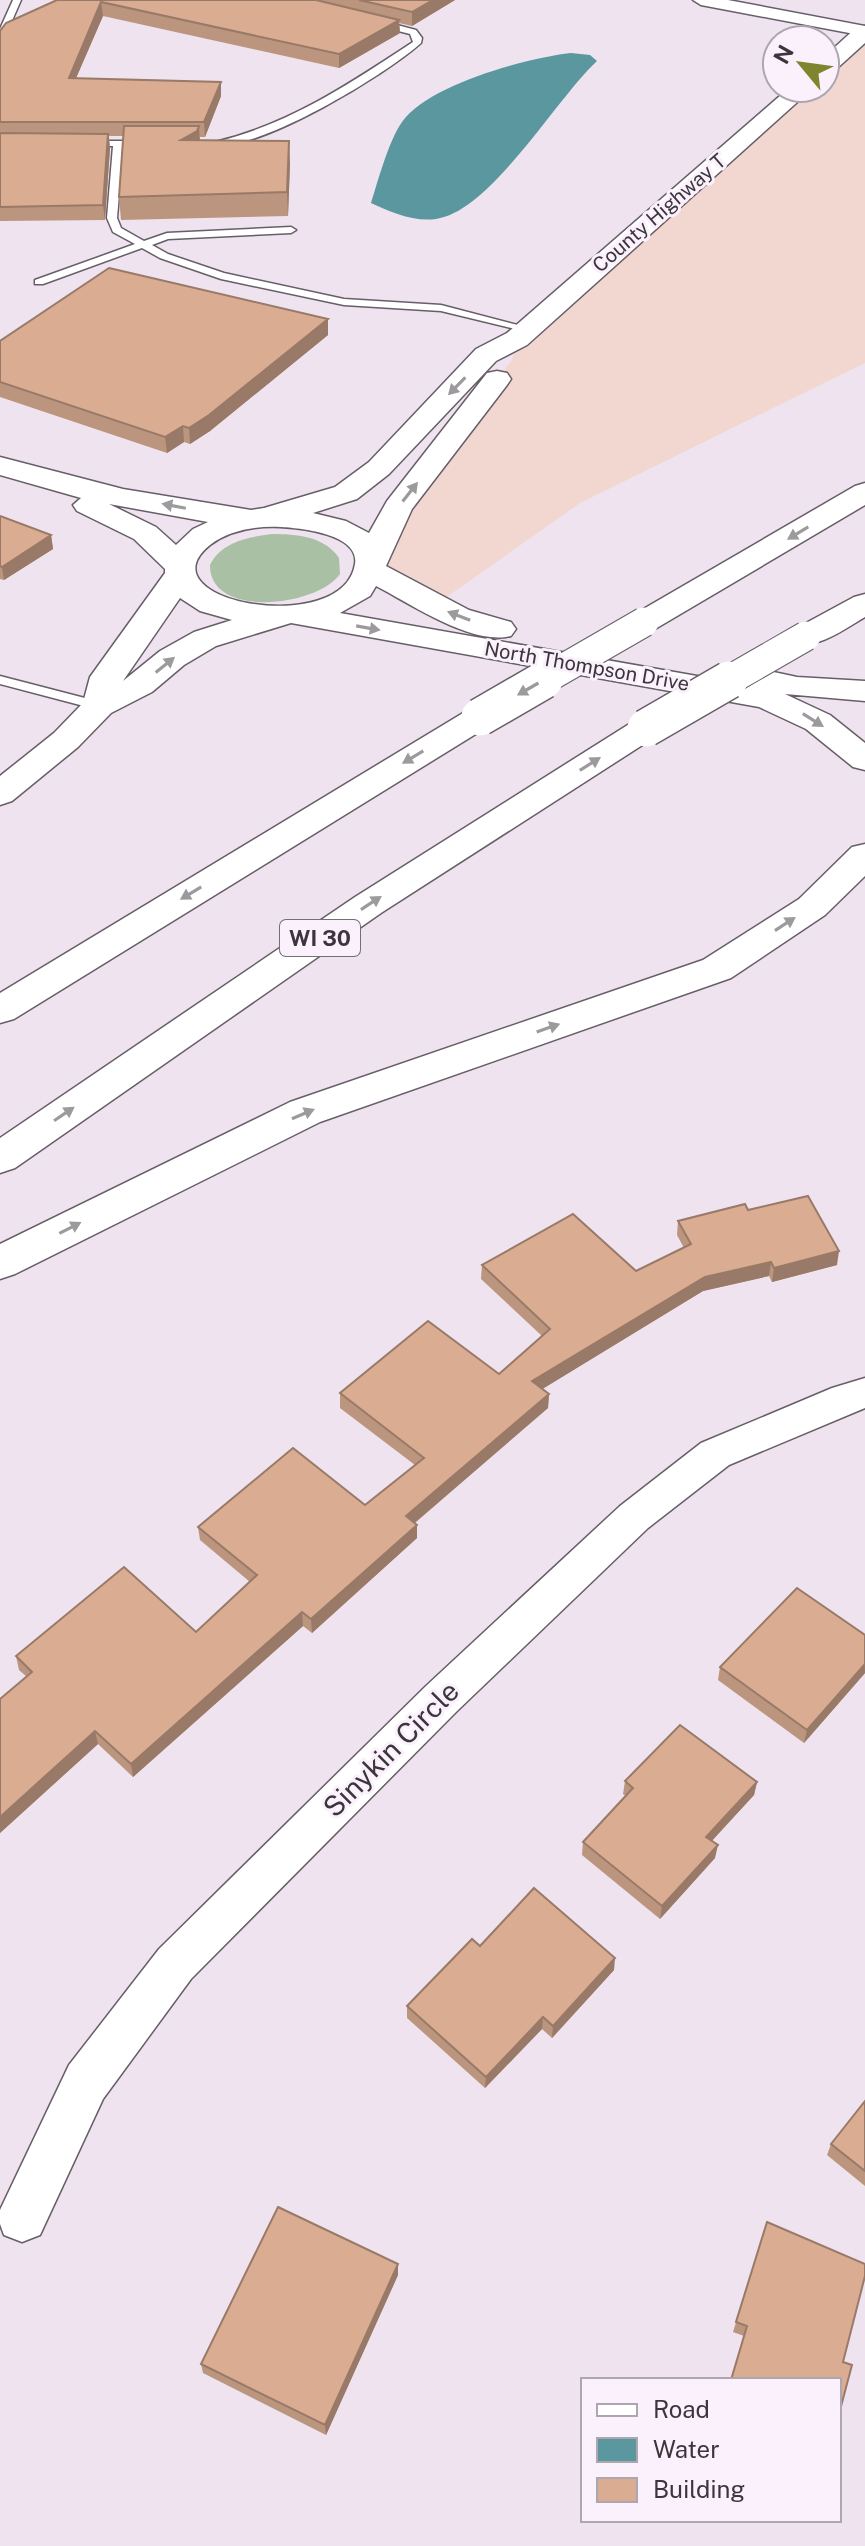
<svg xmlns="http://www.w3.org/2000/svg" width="865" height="2546" viewBox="0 0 865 2546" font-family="'Public Sans',sans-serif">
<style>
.commercial{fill:#f1d7d0}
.green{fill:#a9c0a4}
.water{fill:#5a979e}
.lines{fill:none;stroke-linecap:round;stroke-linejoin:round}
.lane-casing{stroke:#675e68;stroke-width:3}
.street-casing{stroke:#675e68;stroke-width:3}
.secondary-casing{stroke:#675e68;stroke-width:3}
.highway-casing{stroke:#675e68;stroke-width:3}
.lane{fill:#fff;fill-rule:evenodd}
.street{fill:#fff;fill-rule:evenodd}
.secondary{fill:#fff;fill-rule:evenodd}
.highway{fill:#fff;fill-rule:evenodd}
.highway-bridge-far1-casing{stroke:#675e68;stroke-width:31;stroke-linecap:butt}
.highway-bridge-casing{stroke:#675e68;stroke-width:40;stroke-linecap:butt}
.highway-bridge-far1{stroke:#fff;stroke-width:29}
.highway-bridge{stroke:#fff;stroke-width:37}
.wall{fill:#bb957e}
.shaded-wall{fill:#997967}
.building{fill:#daad93;stroke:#997967;stroke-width:2}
.oneway{fill:#9c9a9d}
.labels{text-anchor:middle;stroke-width:6;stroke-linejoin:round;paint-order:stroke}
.far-street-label{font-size:20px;fill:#3a363b;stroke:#fbf1fc}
.shield{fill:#fbf1fc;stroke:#746e75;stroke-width:2}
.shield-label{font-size:22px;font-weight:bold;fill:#3a363b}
.near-street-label{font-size:28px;fill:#3a363b;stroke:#fbf1fc}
</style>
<rect width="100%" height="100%" fill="#eee3ef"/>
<path class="commercial" d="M865,32V363L580,503L434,606L371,559L398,507L512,360L517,339L802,88H825V67Z"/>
<path class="green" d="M272,534C296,534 324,536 339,558L340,574C317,607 209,619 210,565C221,542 248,537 272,534Z"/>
<path class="water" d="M571,53L590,55L597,61C556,99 490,212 436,219C413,222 391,212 371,203C378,181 389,140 402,122C429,84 527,58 571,53Z"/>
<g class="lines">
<g class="lane-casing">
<path id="lane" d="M13,0H21L4,39L0,42V29Z
M378,20L416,30L422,38L421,43C384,76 264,148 215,146V142C288,125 351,83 413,42L410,34L375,25Z
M83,141H145L150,144L145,147L123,146L117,218L121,228L144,241L167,233L291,227L296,230L291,233L168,239L152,245L168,254L224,273L344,299L441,305L533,329L528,332L441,311L344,305L221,279L160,258L142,248L43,284H35V280L135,244L113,232L107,218L113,146H86L81,143Z
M0,676L104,703L106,706L99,710L0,684Z"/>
</g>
<g class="street-casing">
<path id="street" d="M693,0H728L865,26V36L701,5Z
M865,1378V1408L729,1465L648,1528L456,1712L191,1979L103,2099L40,2235L22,2242L4,2235L0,2224V2210L69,2065L159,1949L426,1686L620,1506L701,1443L832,1388Z"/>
</g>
<g class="secondary-casing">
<path id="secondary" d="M865,26V43L833,72L825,74V56L857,27Z
M789,88H813L527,345L496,361L389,474L357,499L313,513L346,521L369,533L387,501L487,373L497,371L507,373L511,379L507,385L412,509L386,566L469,610L511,622L516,629L511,636C472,646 411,604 376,586L370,596L340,613L748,685L743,679L748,672L760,669L797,677L865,681V701L785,694L830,715L865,743V770L853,767L806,729L759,707L291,623L216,646L184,665L152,692L111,713L78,747L12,801L0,805V776L54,733L83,703L90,677L165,573V569L134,539L77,511L73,505L81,498L0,475V457L123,489L251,510L264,508L335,487L369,462L476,349L507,333ZM109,504L208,522L193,529L176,545L156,527ZM280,527C300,528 360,534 355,564C343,639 140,601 210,545C230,530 256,526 280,527ZM180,598L200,611L232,620L194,632L160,651L123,681Z"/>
</g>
<g class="highway-casing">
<path id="highway" d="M865,483V505L655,629L644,632L633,629L628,622L633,615L855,486Z
M865,594V617C844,629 819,649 795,643L790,636L795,629L854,597Z
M480,707L492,710L497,717L492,724L14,1019L0,1023V993L468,710Z
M646,718L658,721L663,728L658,735L381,913L15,1168L0,1173V1138L355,897L634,721Z
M865,844V876L825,915L731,978L320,1122L15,1274L0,1279V1244L290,1102L703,960L799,899L852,847Z"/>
</g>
<use href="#lane" class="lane"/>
<use href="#street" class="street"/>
<use href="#secondary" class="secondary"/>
<use href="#highway" class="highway"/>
<g class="highway-bridge-far1-casing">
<path id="highway-bridge-far1" d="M540,682L644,622
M726,682L806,636"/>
</g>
<g class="highway-bridge-casing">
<path id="highway-bridge" d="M480,717L544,680
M646,728L729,680"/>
</g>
<use href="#highway-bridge-far1" class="highway-bridge-far1"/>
<use href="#highway-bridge" class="highway-bridge"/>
</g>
<path class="wall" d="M57,0H455L412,26L399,23L400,33L339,68L103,16L76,78L221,82V96L205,137H200V141L290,163L288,216L121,220L119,197L123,136H109L110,148L105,220L0,221V31Z
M328,319V335L210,431L190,444L184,442L167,453L0,397V341Z
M0,516L51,535L53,549L4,580L0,579Z
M748,1210L837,1265L772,1282L769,1276L703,1291L542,1389L549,1394L548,1408L415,1523L417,1525V1538L312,1633L303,1626L133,1777L98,1744L0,1833V1699L27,1677L19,1670L16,1656L196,1632L250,1582L200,1540L198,1527L365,1505L415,1465L340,1408V1393L499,1374L542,1336L481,1279L482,1265L636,1271L684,1248L677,1235L678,1221Z
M865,1635V1673L804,1743L718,1680L720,1667Z
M625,1781L757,1782L754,1795L712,1841L715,1858L660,1919L582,1855L583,1842L626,1796L623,1794Z
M480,1946L614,1970L552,2038L542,2029L485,2088L407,2018V2006Z
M865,2101V2186L827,2155L831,2144Z
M767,2222L865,2264L744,2336L733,2332Z
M398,2264V2275L326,2435L203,2373L201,2364Z"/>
<path class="shaded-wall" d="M433,0H455L412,26V12Z
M101,2L103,16L70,92L69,78Z
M399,20L400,33L339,68V54Z
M221,82V96L205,137L204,122Z
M199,126L200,149L181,140Z
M108,134L110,148L105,220L103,205Z
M289,141L290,163L288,216L287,192Z
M328,319V335L210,431L190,444L189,428Z
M183,426L184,442L167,453L165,437Z
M51,535L53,549L4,580L2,567Z
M839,1251L837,1265L772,1282L774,1268Z
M771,1262L769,1276L703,1291L531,1396L532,1381L705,1277Z
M549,1394L548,1408L406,1530V1516Z
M417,1525V1538L312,1633L311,1619Z
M302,1612L303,1626L133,1777L131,1764Z
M865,1664V1673L804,1743L807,1730Z
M95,1731L98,1744L0,1833V1817Z
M757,1782L754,1795L704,1849L706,1837Z
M718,1845L715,1858L660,1919L662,1906Z
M615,1958L614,1970L552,2038L553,2026Z
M543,2017L542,2029L485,2088L486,2077Z
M398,2264V2275L326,2435L325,2425Z"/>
<path class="building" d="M57,0H316L399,20L339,54L101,2L69,78L221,82L204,122H0V31L6,23Z
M359,0H433L412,12Z
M124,126H199L197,131L181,140L289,141L287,192L119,197Z
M0,133L108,134L103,205L0,207Z
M109,268L328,319L209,415L189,428L183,426L165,437L0,382V341Z
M0,516L51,535L2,567L0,566Z
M808,1196L839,1251L774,1268L771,1262L705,1277L532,1381L549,1394L406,1516L417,1525L311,1619L302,1612L131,1764L95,1731L0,1817V1699L32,1672L16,1656L124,1567L196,1632L257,1575L198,1527L293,1448L365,1505L424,1458L340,1393L428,1321L499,1374L550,1329L482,1265L573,1214L636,1271L691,1244L678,1221L745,1204L748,1210Z
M797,1588L865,1635V1664L807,1730L720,1667Z
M680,1725L757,1782L706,1837L718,1845L662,1906L583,1842L633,1788L625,1781Z
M534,1888L615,1958L553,2026L543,2017L486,2077L407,2006L472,1939L480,1946Z
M865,2101V2171L831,2144Z
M278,2207L398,2264L325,2425L201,2364Z
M767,2222L865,2264V2276L843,2362L852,2365L839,2414V2380H731L747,2326L736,2322Z"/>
<defs><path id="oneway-solid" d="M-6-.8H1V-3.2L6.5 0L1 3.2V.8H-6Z" transform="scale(2)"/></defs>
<g class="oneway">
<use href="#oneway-solid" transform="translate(457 386) rotate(134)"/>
<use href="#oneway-solid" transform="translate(410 492) rotate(-52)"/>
<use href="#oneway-solid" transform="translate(174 506) rotate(-169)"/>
<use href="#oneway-solid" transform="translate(798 533) rotate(149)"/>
<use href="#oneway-solid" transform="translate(459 616) rotate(-159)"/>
<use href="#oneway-solid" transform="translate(368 628) rotate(10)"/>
<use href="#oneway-solid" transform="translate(165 665) rotate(-39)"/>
<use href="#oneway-solid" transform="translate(528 689) rotate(150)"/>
<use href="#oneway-solid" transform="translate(813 720) rotate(32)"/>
<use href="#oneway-solid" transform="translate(413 757) rotate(149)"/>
<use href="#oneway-solid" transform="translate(590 764) rotate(-32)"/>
<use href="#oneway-solid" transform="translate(191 893) rotate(149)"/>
<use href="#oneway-solid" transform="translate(371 903) rotate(-33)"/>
<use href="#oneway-solid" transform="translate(785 924) rotate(-33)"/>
<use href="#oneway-solid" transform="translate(548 1028) rotate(-19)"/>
<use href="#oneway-solid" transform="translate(64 1114) rotate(-34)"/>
<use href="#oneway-solid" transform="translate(303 1114) rotate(-23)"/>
<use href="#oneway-solid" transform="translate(70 1228) rotate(-27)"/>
</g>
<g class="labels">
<g class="far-street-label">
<text transform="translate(659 213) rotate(-41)" y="7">County Highway T</text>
<text transform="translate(587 666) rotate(10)" y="7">North Thompson Drive</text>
</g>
<rect class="shield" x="280" y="920" width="80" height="36" rx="6"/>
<g class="shield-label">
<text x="320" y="946">WI 30</text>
</g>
<g class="near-street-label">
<text transform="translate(391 1749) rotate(-45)" y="10">Sinykin Circle</text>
</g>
</g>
<rect x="581" y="2378" width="260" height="144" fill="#fbf1fc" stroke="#aea6af" stroke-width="2"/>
<rect x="597" y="2404" width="40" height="12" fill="#ffffff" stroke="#aea6af" stroke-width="2"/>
<text x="653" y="2418" font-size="24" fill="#3a363b">Road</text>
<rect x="597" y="2438" width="40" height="24" fill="#5a979e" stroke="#aea6af" stroke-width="2"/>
<text x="653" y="2458" font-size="24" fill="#3a363b">Water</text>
<rect x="597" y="2478" width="40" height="24" fill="#daad93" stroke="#aea6af" stroke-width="2"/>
<text x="653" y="2498" font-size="24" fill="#3a363b">Building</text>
<g transform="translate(801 64) rotate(299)"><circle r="38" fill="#fbf1fc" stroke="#aea6af" stroke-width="2"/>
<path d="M0-6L14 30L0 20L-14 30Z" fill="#7f842e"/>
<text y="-12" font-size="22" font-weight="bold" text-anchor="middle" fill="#3a363b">N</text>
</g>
</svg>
